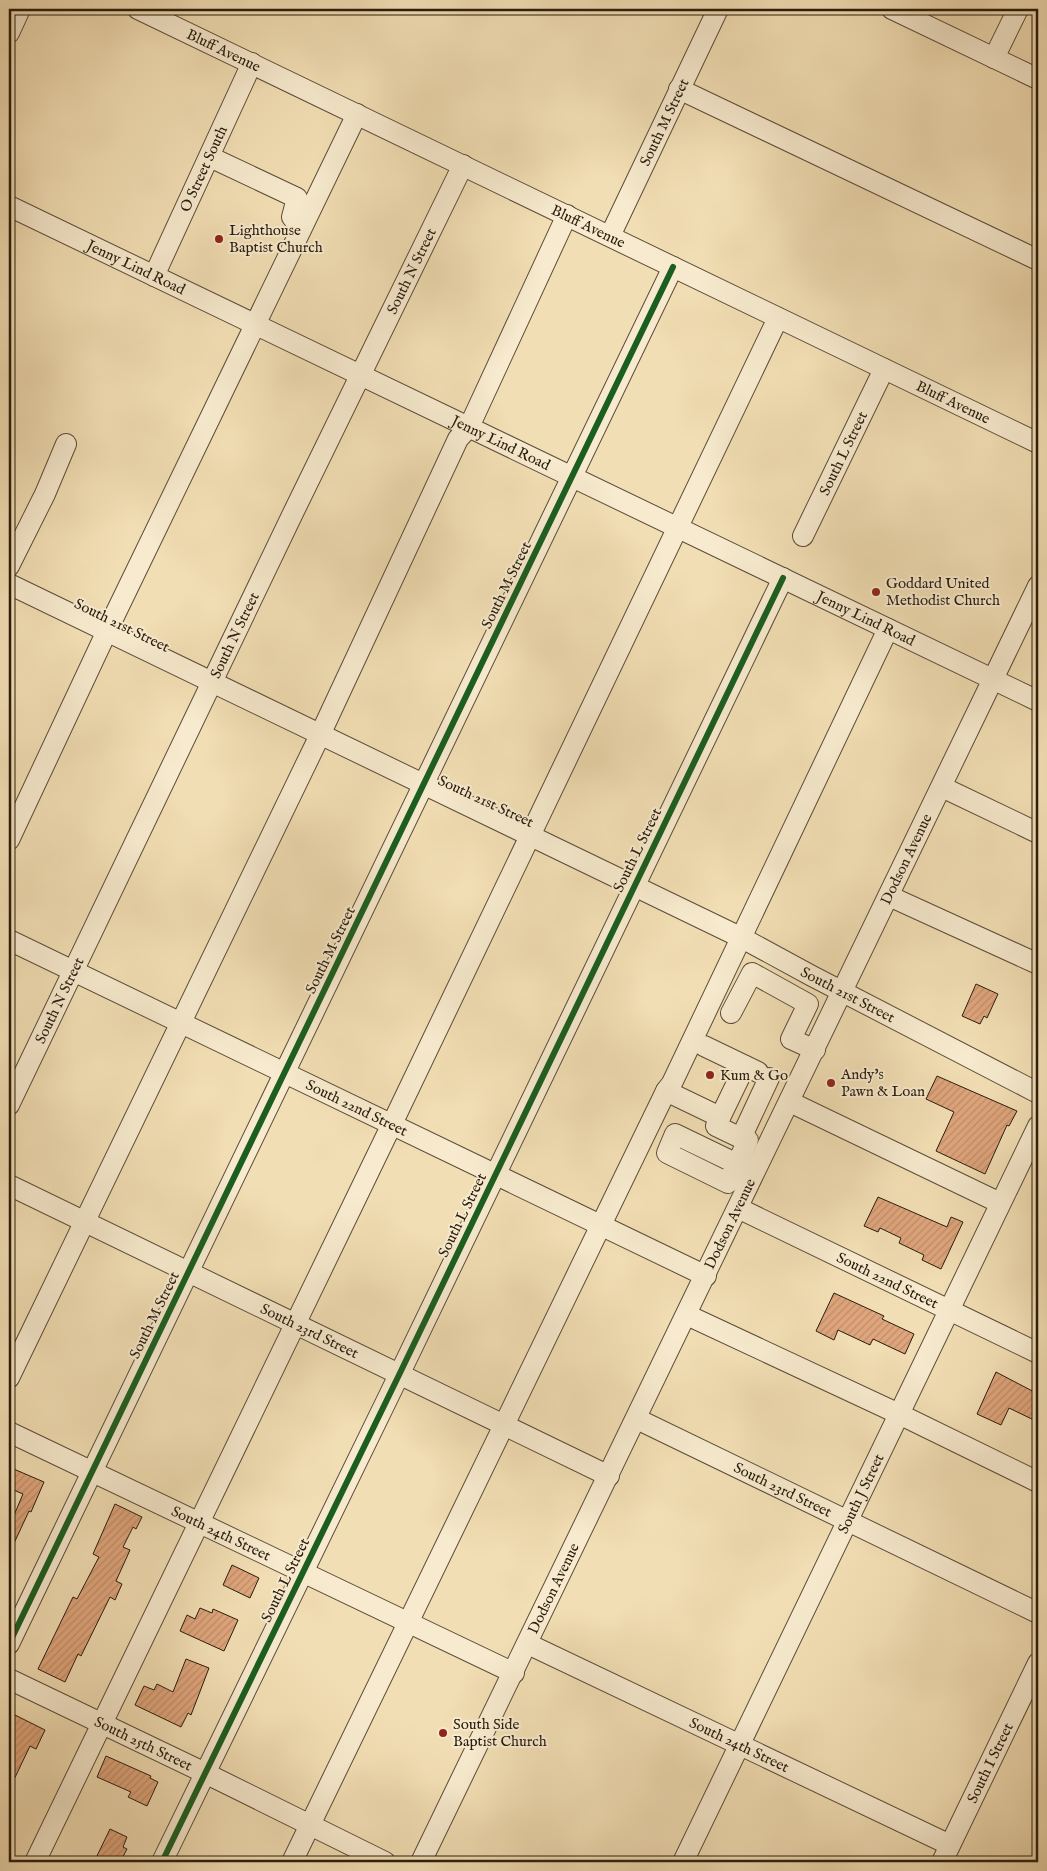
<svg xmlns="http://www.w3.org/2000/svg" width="1047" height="1871" viewBox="0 0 1047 1871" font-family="'IM FELL English',serif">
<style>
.building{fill:url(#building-hatch);stroke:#291c0e}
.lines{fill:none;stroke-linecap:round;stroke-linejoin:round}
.minor-casing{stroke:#5b4c38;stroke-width:22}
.minor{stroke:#f7eace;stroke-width:20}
.cycleway-casing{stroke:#f7eace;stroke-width:9}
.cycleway{stroke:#1b5e20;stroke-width:6}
.poi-dot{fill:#8f2418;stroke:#f7eace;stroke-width:2}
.labels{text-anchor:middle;stroke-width:4;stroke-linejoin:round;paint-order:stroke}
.street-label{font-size:15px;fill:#291c0e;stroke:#f7eace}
.poi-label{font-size:15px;fill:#291c0e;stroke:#f7eace;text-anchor:start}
</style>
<defs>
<pattern id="building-hatch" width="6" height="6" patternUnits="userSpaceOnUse" patternTransform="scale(1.25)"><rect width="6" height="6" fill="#dfa57c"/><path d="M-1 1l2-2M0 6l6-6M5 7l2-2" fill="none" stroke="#bf8d6a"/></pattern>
</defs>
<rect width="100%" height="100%" fill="#f2deb4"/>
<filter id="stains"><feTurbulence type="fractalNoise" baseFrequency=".004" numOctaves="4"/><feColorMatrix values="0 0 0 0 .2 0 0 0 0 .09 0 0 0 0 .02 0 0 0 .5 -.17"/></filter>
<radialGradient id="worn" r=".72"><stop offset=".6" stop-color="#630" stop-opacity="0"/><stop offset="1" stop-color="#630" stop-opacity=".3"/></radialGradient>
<path class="building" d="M976,984L998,994L987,1018L984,1016L980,1024L962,1016Z
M937,1076L1017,1111L1009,1126L1007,1125L985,1174L936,1151L954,1112L926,1099Z
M878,1197L947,1227L951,1217L963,1222L941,1269L922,1260L924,1255L899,1243L901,1238L880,1228L878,1232L864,1226Z
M834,1293L884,1316L882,1319L914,1334L905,1354L873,1339L870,1345L838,1330L834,1340L816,1331Z
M996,1372L1038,1394V1422L1009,1408L1001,1425L977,1414Z
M9,1467L44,1482L31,1512L29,1511L9,1554V1519L12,1520L23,1494L9,1488Z
M115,1504L142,1517L136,1529L133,1527L123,1547L130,1550L116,1581L122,1584L115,1600L110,1597L81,1656L78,1654L65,1682L38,1669L73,1597L77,1599L99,1557L93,1554Z
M232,1565L259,1578L250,1598L223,1585Z
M200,1608L212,1613L213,1609L238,1620L224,1651L180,1631L187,1615L195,1619Z
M186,1659L209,1668L191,1715L188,1713L181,1727L135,1705L144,1686L154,1690L157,1684L173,1692Z
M15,1715L45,1730L36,1749L30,1746L9,1790V1728Z
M106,1756L151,1776L150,1778L158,1782L147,1806L128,1797L131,1792L97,1777Z
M110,1829L127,1837L123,1847L127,1849L120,1862H94Z"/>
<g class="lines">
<g class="minor-casing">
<g id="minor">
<path id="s1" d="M138,9L1038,443"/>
<path d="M892,9L1038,79"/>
<path d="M9,33L20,9"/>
<path d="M994,58L1018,9"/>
<path d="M679,89L1038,260"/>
<path d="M210,157L297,198L292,217L301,229"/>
<path id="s2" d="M9,206L1038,701"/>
<path id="s3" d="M610,236L718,9"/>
<path id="s4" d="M154,276L252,63"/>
<path id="s5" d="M803,536L884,369"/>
<path d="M9,566L45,494L66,444"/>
<path id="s6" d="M9,584L742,938L812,976L1038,1093"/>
<path d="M942,787L1038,833"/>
<path d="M9,840L107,631L357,114"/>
<path d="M889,896L1038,964"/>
<path id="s7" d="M9,940L706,1276"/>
<path d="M731,1013L752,973L808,1004L791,1039L815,1050"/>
<path d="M704,1046L758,1072"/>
<path d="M745,1066L716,1126L741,1138L769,1078"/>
<path d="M666,1091L720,1117"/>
<path d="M790,1102L1000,1203"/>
<path id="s8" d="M9,1105L295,509L463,165"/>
<path d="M737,1164L728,1183L667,1153L675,1134L737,1164L748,1140"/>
<path id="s9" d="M9,1185L609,1476"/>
<path id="s10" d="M738,1208L1038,1353"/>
<path d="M687,1315L899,1414L1038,1482"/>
<path d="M9,1378L320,735L458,439L469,427L567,215"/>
<path id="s11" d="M637,1419L1038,1613"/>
<path id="s12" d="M9,1432L514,1673"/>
<path d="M9,1644L673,267"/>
<path id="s13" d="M528,1644L950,1845"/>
<path id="s14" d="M9,1679L205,1773L385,1862"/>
<path d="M35,1862L392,1124L778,318"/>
<path d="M162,1862L399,1375L783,578"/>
<path d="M292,1862L666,1091L672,1083L888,629"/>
<path id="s15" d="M421,1862L1038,586"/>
<path id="s16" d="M683,1862L1038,1126"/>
<path id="s17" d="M942,1862L1038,1663"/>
</g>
</g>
<use href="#minor" class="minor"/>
<g class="cycleway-casing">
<path id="cycleway" d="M9,1644L673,267
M162,1862L399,1375L783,578"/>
</g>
<use href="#cycleway" class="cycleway"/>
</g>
<g class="poi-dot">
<circle cx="219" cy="239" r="5"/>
<circle cx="876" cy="592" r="5"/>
<circle cx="710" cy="1075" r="5"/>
<circle cx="831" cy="1083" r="5"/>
<circle cx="443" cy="1733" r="5"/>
</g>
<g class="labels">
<g class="street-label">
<text dy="5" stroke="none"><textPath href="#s1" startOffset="95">Bluff Avenue</textPath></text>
<text dy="5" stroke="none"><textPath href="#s3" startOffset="126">South M Street</textPath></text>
<text dy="5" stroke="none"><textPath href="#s4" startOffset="118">O Street South</textPath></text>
<text dy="5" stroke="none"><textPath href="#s1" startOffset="500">Bluff Avenue</textPath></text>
<text dy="5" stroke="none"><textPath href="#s2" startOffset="141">Jenny Lind Road</textPath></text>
<text dy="5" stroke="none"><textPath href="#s8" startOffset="926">South N Street</textPath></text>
<text dy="5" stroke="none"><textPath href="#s1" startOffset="905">Bluff Avenue</textPath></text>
<text dy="5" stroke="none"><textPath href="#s2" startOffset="546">Jenny Lind Road</textPath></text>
<text dy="5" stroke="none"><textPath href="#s5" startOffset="92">South L Street</textPath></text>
<text transform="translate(506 585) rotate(-64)" y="5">South M Street</text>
<text dy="5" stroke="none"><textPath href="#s2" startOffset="951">Jenny Lind Road</textPath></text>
<text transform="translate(122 625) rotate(26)" y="5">South 21st Street</text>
<text dy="5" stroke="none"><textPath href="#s8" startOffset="521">South N Street</textPath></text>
<text transform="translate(486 801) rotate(25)" y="5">South 21st Street</text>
<text transform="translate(637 850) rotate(-64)" y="5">South L Street</text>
<text dy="5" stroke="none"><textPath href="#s15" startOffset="1114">Dodson Avenue</textPath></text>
<text transform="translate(330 950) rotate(-64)" y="5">South M Street</text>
<text dy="5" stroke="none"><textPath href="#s6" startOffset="934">South 21st Street</textPath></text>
<text dy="5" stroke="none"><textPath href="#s8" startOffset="116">South N Street</textPath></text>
<text dy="5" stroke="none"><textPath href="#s7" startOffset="386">South 22nd Street</textPath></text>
<text transform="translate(462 1215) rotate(-64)" y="5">South L Street</text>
<text dy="5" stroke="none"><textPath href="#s15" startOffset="709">Dodson Avenue</textPath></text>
<text dy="5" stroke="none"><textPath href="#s10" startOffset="166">South 22nd Street</textPath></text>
<text transform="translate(154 1315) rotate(-64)" y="5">South M Street</text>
<text dy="5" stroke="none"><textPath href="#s9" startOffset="334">South 23rd Street</textPath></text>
<text dy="5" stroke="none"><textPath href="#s11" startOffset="162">South 23rd Street</textPath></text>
<text dy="5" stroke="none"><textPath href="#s16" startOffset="409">South J Street</textPath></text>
<text dy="5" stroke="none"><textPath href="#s12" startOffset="235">South 24th Street</textPath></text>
<text transform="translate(285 1580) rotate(-64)" y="5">South L Street</text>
<text dy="5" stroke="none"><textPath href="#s15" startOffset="304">Dodson Avenue</textPath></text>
<text dy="5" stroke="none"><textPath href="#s14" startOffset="149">South 25th Street</textPath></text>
<text dy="5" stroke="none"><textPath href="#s13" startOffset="234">South 24th Street</textPath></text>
<text dy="5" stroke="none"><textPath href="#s17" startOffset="110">South I Street</textPath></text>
</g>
<g class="poi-label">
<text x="229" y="235">Lighthouse<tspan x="229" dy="17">Baptist Church</tspan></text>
<text x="886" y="588">Goddard United<tspan x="886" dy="17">Methodist Church</tspan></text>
<text x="841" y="1079">Andy's<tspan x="841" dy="17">Pawn &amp; Loan</tspan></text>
<text x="720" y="1080">Kum &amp; Go</text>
<text x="453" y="1729">South Side<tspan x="453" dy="17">Baptist Church</tspan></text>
</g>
</g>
<rect width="1047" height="1871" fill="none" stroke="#f2deb4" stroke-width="30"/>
<rect x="10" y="10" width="1027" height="1851" fill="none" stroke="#291c0e" stroke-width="2.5"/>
<rect x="15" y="15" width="1017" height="1841" fill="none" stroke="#291c0e"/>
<rect width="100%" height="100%" filter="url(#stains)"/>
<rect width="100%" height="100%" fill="url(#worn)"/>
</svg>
